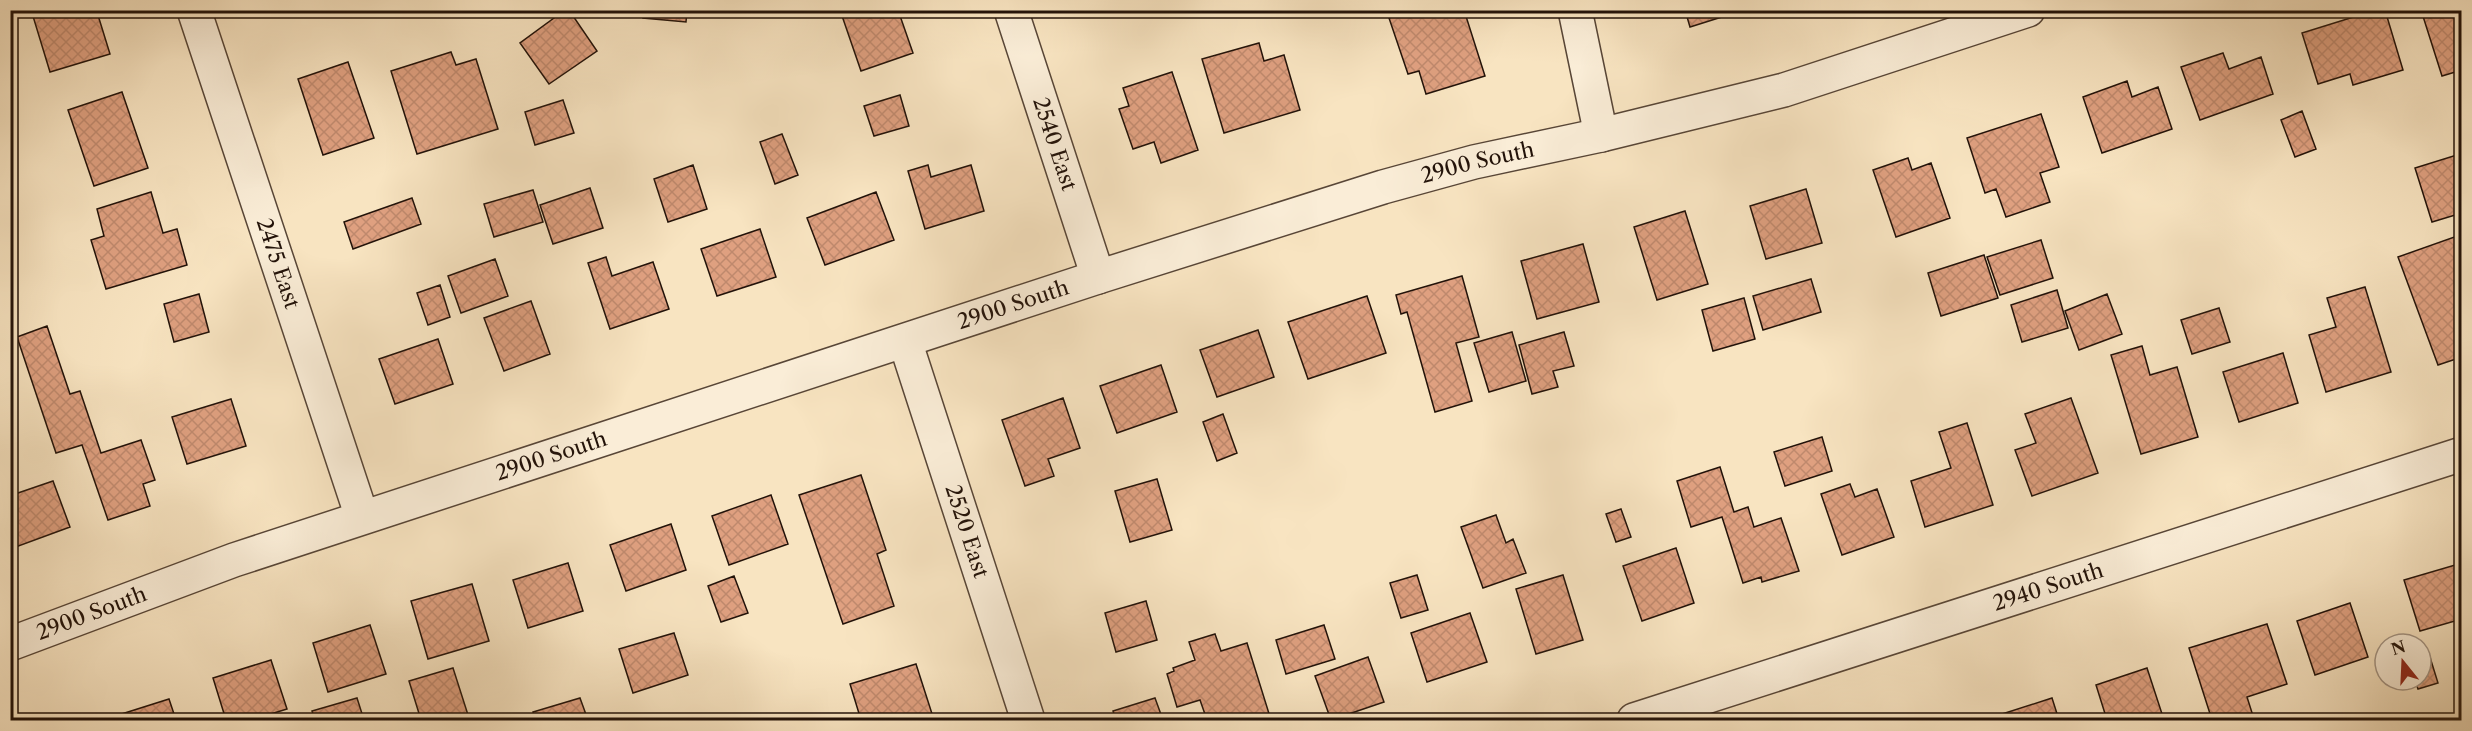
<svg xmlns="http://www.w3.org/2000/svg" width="2472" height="731" viewBox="0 0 2472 731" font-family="'Libre Caslon Text',serif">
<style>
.building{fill:url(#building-cross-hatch);stroke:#221209;stroke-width:1.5}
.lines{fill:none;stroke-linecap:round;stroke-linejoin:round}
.minor-casing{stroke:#584637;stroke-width:36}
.minor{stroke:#faedd7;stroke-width:33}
.labels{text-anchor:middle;stroke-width:5;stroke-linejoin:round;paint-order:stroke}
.street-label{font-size:21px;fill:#221209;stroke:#faedd7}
</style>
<defs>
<pattern id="building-cross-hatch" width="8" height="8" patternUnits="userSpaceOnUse" patternTransform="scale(1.5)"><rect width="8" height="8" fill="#dfa080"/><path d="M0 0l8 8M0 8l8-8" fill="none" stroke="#bf896d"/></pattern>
</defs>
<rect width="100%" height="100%" fill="#f8e4c1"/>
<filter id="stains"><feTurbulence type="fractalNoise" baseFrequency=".00333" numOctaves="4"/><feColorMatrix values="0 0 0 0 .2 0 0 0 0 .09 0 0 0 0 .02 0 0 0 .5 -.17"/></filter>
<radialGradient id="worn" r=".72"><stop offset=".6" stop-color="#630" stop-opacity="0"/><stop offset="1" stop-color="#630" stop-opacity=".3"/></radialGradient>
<path class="building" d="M39,10H84L85,15L97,12L110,54L50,72L32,13Z
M565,10H569L597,51L549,84L520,43Z
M644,10H687L686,22L643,18Z
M840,10H898L913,53L861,71Z
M1412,10H1464L1485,76L1426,94L1419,71L1408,74L1389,18Z
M1685,10H1744L1690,27Z
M2376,10H2385L2403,70L2353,85L2350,74L2318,84L2302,33Z
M2421,10H2462V70L2442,76Z
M1259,43L1264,61L1284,55L1300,110L1224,133L1202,59Z
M451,52L456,65L476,59L498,129L417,154L391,71Z
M2223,53L2229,69L2261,57L2273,94L2200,120L2181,67Z
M348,62L374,138L323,155L298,79Z
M1172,72L1198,150L1161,163L1154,142L1133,149L1119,109L1129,106L1123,88Z
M2127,81L2132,97L2158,87L2172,129L2102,153L2083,97Z
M122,92L148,168L94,186L68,110Z
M900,95L909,126L874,136L864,106Z
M563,100L574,133L535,145L525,112Z
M2302,111L2316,149L2295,157L2281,120Z
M2041,114L2059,167L2040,173L2050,202L2006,217L1996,189L1985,193L1967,138Z
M782,134L798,175L775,184L760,142Z
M2460,154L2462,213L2432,222L2415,168Z
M1908,158L1912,170L1931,163L1950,218L1896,237L1873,170Z
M693,165L707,209L668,222L654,179Z
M928,165L931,177L971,165L984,211L925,229L908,171Z
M590,188L603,228L553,244L540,205Z
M1806,189L1822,243L1766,259L1750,206Z
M533,190L543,222L494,237L484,204Z
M151,192L163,233L177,229L187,265L106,289L91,240L104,236L97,209Z
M876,192L894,240L825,265L807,218Z
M412,198L421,224L353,249L344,222Z
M1685,211L1708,284L1657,300L1634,227Z
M760,229L776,277L717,296L701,249Z
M2460,235L2462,357L2438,365L2398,257Z
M2041,240L2053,278L2000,295L1987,257Z
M1583,244L1599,302L1537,319L1521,261Z
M1984,255L1998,298L1941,316L1928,273Z
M606,257L612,276L653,262L669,309L610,329L588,263Z
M495,259L508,296L461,313L448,276Z
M1462,276L1479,337L1456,343L1472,401L1435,412L1407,312L1401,314L1396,295Z
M1811,279L1821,312L1763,330L1753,296Z
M440,285L450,317L428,325L417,293Z
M2365,287L2391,372L2326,392L2309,335L2336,327L2327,298Z
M2057,290L2068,328L2022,342L2011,305Z
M199,294L209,332L174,342L164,304Z
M2107,294L2122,334L2079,350L2065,311Z
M1367,296L1386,353L1308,379L1288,322Z
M1744,298L1755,339L1713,351L1702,310Z
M531,301L550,354L504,371L484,318Z
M2219,308L2230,342L2192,354L2181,320Z
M47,326L70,394L80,391L101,453L141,440L155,480L143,484L150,506L108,520L82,445L56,453L17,337Z
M1258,330L1274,377L1217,397L1200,350Z
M1512,332L1526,381L1489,392L1474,343Z
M1564,332L1574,366L1553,371L1558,387L1532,394L1519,345Z
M438,339L453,384L395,404L379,359Z
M2142,346L2150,375L2177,367L2198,437L2141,454L2111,355Z
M2283,353L2298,403L2239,422L2223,372Z
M1161,365L1177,412L1117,433L1100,386Z
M1063,398L1080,448L1048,459L1054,476L1025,486L1002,420Z
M2071,398L2098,473L2032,496L2015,450L2036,443L2025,414Z
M231,399L246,446L187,464L172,417Z
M1223,414L1237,453L1217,461L1203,422Z
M1967,423L1993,505L1925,527L1911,481L1951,468L1939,432Z
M1822,437L1832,471L1785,486L1774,452Z
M1720,467L1734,512L1748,507L1754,527L1781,518L1799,571L1762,582L1761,577L1743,583L1722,517L1691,527L1677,481Z
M861,475L886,550L877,554L894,606L843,624L799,495Z
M1157,479L1172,530L1130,542L1115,491Z
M10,480L15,494L53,481L70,527L13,548Z
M1850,484L1855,497L1877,489L1894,537L1842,555L1821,494Z
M771,495L788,544L729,565L712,516Z
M1621,509L1631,537L1616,542L1606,514Z
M1496,515L1506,543L1513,539L1526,573L1483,588L1461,527Z
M671,524L686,570L626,591L610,545Z
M1676,548L1694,603L1642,621L1623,566Z
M568,563L583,611L528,628L513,580Z
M2462,563V619L2420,631L2404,580Z
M1417,575L1428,610L1401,618L1390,583Z
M1563,575L1583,640L1536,654L1516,589Z
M734,576L748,613L721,622L708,586Z
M472,584L489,641L428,659L411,601Z
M1146,601L1157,640L1116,652L1105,613Z
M2350,603L2368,657L2315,675L2297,621Z
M1470,613L1487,662L1427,682L1411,633Z
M2267,624L2287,684L2247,697L2254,719L2212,720L2189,648Z
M370,625L386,674L328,692L313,643Z
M1324,625L1335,659L1286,674L1276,640Z
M674,633L688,675L633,693L619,649Z
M1215,634L1221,651L1247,643L1271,720H1207L1200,700L1177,707L1167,674L1174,671L1173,668L1195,660L1189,642Z
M2429,654L2438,683L2418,689L2415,680H2421V656Z
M1368,657L1384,702L1331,720L1315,676Z
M271,660L287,709L261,717L262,720H226L213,678Z
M916,664L934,720H861L850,684Z
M453,668L469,718L421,720L409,681Z
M2147,668L2164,720H2107L2096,685Z
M357,698L364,720H315L312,711Z
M580,698L588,720H536L533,712Z
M1155,698L1163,720H1116L1113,711Z
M2052,698L2059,720H2001L1999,715Z
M169,699L176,720H110L109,718Z"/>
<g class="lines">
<g class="minor-casing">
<g id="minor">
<path id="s1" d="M194,10L362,517"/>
<path id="s2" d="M1011,10L1098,277"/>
<path d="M1575,10L1601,135"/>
<path id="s3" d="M905,341L1028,720"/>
<path id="s4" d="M10,644L234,560L1098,277L1383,187L1474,162L1601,135L1784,90L2028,10"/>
<path id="s5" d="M1634,720L2462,454"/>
</g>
</g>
<use href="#minor" class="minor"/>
</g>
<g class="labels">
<g class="street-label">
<text dy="7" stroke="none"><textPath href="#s2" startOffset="141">2540 East</textPath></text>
<text dy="7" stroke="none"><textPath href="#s4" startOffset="1545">2900 South</textPath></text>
<text dy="7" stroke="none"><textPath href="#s1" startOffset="267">2475 East</textPath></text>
<text dy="7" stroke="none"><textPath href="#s4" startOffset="1059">2900 South</textPath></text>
<text dy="7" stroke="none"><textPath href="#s4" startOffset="573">2900 South</textPath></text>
<text dy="7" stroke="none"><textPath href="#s3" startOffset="200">2520 East</textPath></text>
<text dy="7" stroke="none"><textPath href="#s5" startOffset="435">2940 South</textPath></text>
<text dy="7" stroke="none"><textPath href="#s4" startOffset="87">2900 South</textPath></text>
</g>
</g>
<rect width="2472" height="731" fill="none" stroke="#f8e4c1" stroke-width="36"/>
<rect x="12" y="12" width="2448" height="707" fill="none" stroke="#221209" stroke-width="3"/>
<rect x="18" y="18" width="2436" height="695" fill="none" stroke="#221209" stroke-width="1.5"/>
<g transform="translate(2403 662) rotate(342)"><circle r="28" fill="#faedd7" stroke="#a49585" stroke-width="1.5"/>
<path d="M0-4.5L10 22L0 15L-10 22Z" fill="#8f2418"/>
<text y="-9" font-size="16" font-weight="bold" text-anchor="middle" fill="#221209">N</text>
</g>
<rect width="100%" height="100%" filter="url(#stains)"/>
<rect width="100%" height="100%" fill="url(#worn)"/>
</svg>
